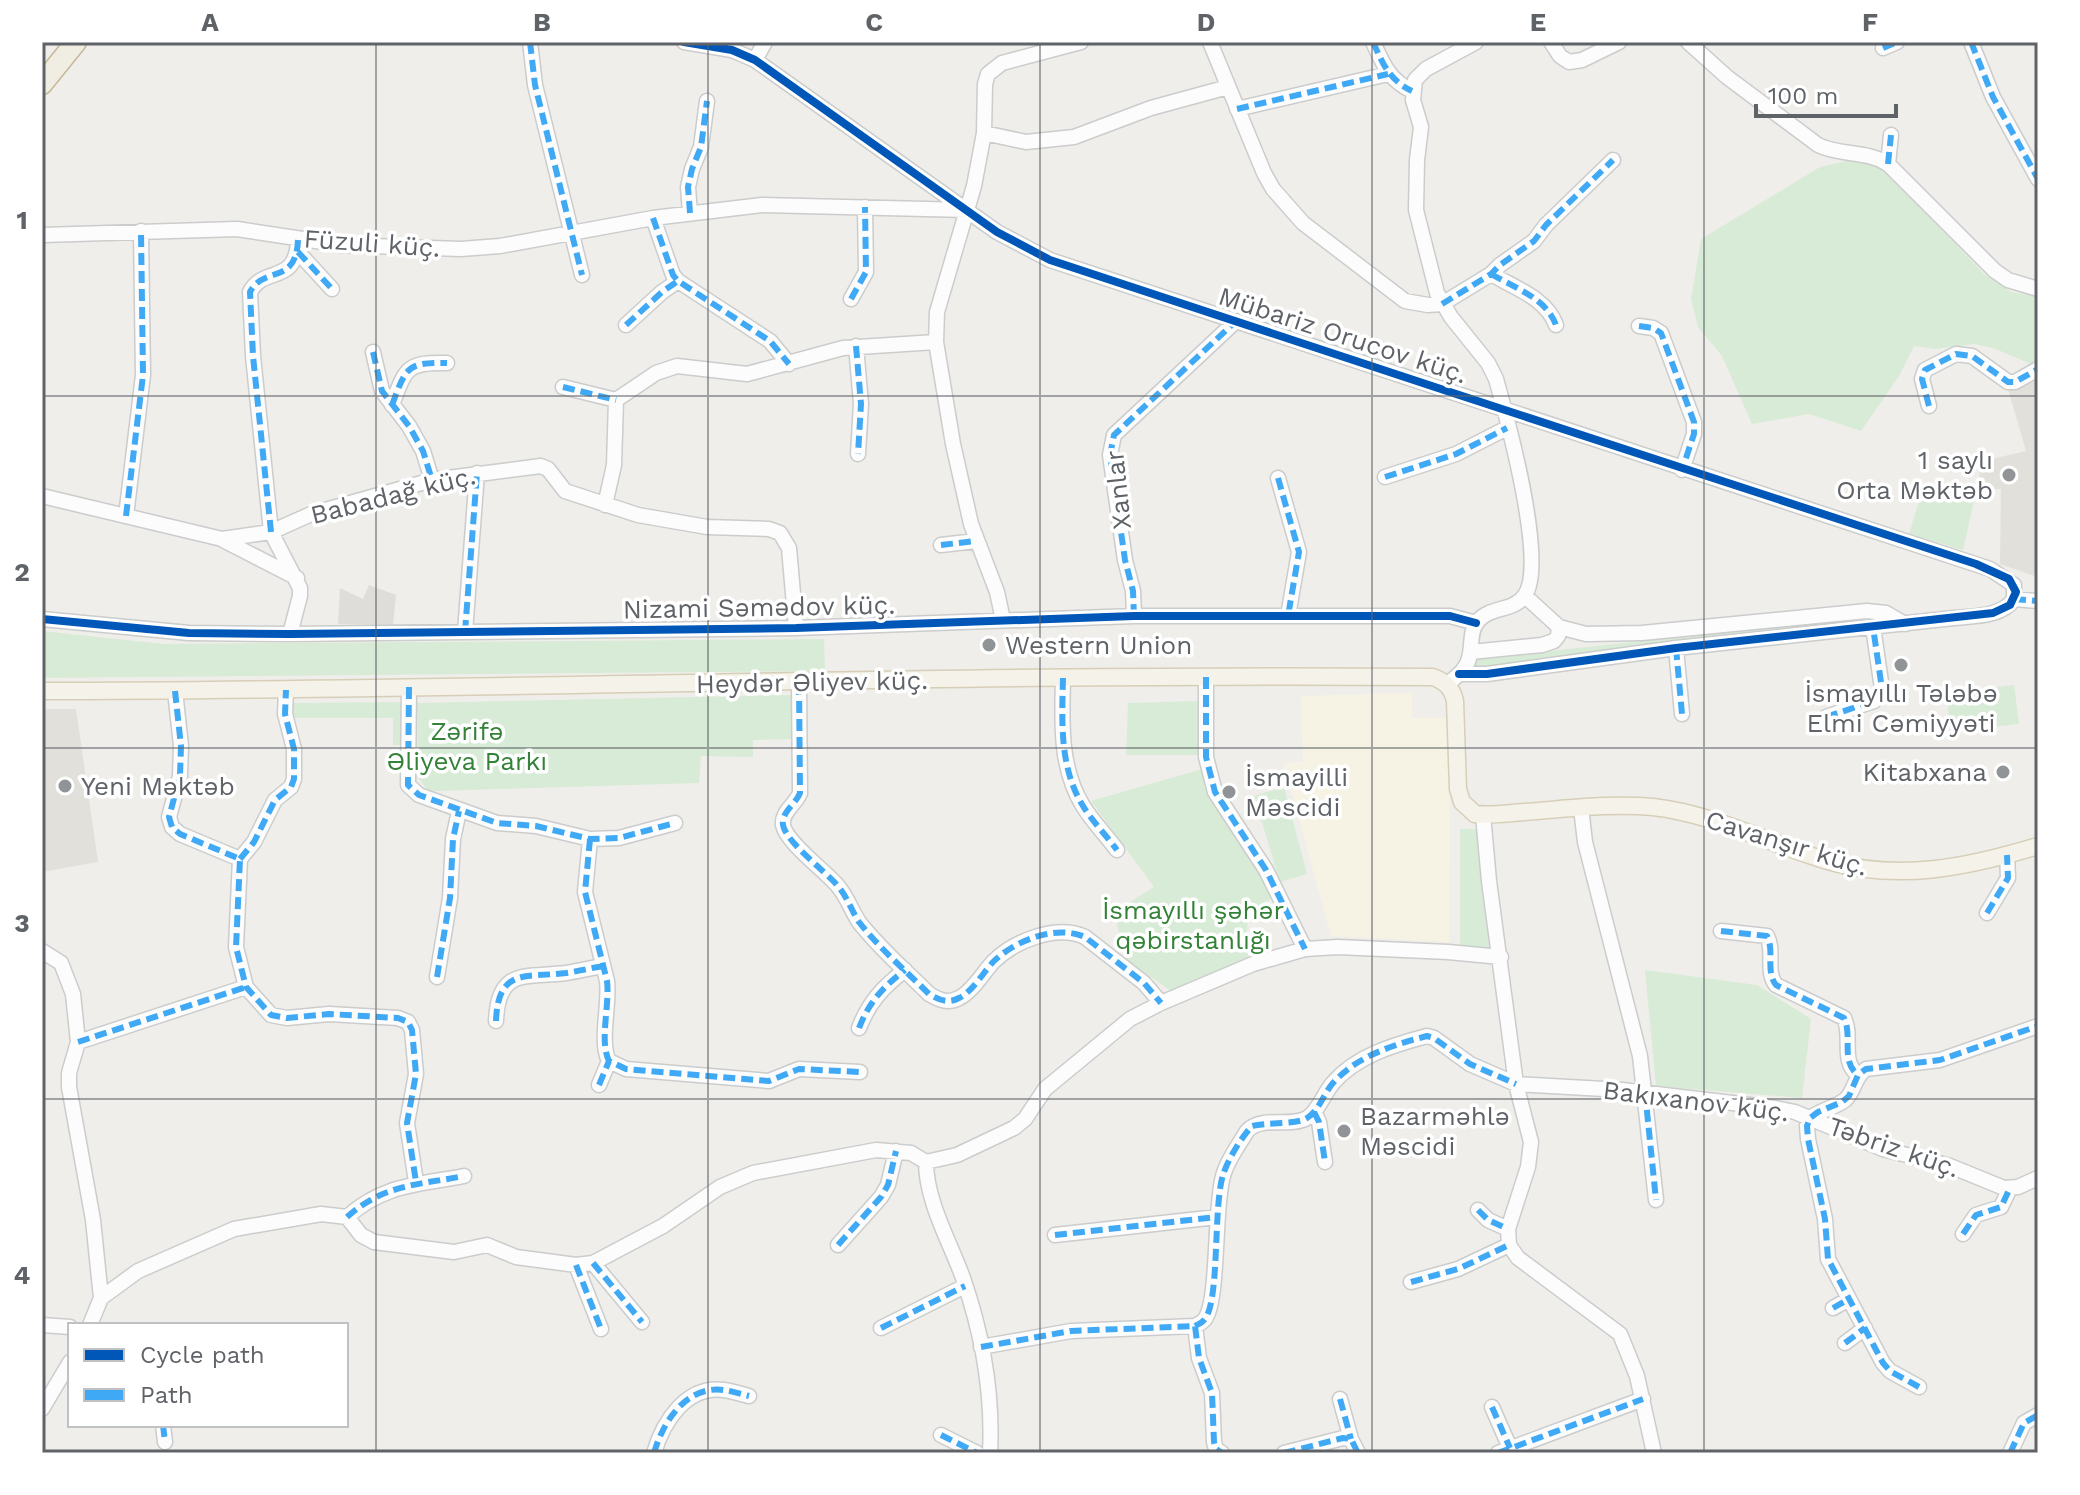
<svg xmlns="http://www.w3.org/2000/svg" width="2080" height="1495" viewBox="0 0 2080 1495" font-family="'Work Sans',sans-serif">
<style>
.commercial{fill:#f7f3e4}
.industrial{fill:#dfddda}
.education{fill:#e2e0da}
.green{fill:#d8ebd6}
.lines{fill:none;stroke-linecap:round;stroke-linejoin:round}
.minor-casing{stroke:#cbcccc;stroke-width:17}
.major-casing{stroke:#d7ceb8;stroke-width:19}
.highway-casing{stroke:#c8b996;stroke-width:23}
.minor{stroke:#fdfcfc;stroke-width:14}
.major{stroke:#f4f2e9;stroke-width:16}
.highway{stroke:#f0ede3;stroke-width:20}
.quiet{stroke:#3fa9f5;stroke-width:6;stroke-dasharray:12 6;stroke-linecap:butt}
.cycleway-casing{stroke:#fff;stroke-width:13}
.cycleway{stroke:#0057b8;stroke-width:8}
.grid{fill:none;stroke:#5f6368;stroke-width:2;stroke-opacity:0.55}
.poi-dot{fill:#919496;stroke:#fff;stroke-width:3}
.labels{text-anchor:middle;stroke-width:7;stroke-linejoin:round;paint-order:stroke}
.street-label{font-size:26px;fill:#5f6368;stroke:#fff}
.poi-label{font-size:26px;fill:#5f6368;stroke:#fff;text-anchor:start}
.park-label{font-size:26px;fill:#348238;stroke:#fff}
.neatline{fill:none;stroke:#5f6368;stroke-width:3}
.grid-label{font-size:26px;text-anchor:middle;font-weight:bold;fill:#5f6368}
</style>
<rect width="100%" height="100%" fill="#efeeea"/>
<path class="commercial" d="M1412,693V718H1450L1449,942L1331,936L1284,764L1303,761L1301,696Z"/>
<path class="industrial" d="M369,585L396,595L393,625L338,624L340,588L363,599Z"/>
<path class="education" d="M2038,371V577L2000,564L2001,489H1980L1979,462L2026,451L2008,389Z
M42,709H76L98,862L42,872Z"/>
<path class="green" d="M1846,161L1865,162L1885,171L1984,274L2011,292L2038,297V357L2031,364L1993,348L1974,344L1935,349L1914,346L1899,376L1861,431L1809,414L1752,424L1722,356L1698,327L1691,299L1701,239L1820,167Z
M1919,501H1974L1963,550L1909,534Z
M1875,616L1889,621L1475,669L1476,659Z
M42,631L163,644L824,639L825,671L42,678Z
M2014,685L2019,724L1951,731L1946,693Z
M791,695L792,739L753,740V757L701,756L699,783L435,791L427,790L418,777L417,703Z
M1199,701V755H1126L1128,703Z
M402,702V745H393V718H291V703Z
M1202,769L1209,781L1204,786L1276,896C1244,913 1245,924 1248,958L1172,992L1125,958L1114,912L1154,887L1091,801Z
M1284,787L1307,874L1280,882L1254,796Z
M1460,829H1478L1495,951L1460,949Z
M1645,970L1757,985L1811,1019L1802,1098L1656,1086Z"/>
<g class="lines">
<g class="minor-casing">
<path id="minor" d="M530,42L535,85L582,275
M684,42L732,50L755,60L997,232L1050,260L1990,569L2014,585V599
M1210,42L1264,173L1273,189L1303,223L1405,301L1428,305L1442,304L1491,274L1500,265L1534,241L1546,225L1613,160
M1373,42C1383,64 1389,80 1412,91
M1551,42L1560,56L1569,62L1582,60L1619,42
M1688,42L1727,77L1818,145C1840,156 1866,150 1888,164L1995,271L2008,280L2038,289
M1971,42L1993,97L2038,179
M1883,48L1897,42
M755,60L765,42
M1237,109L1388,74
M984,133L1026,142L1074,137L1151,108L1228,87
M1888,164L1891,135
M690,213L688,187L692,169L701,147L707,101
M653,218L673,275L678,281L770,341L789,364
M42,235L237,229L342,245L461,249L500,246L653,218L762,205L967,210
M298,252L332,289
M1491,274C1515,288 1546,298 1556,325
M851,299L866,272L865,207
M626,325L662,292L678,281
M1639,326L1653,328L1661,333L1694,422V434L1682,470
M856,346L861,404L858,454
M373,352L382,391L409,426L423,451L432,480
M563,387L616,400
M392,405C406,368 406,362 447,363
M1929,406L1922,379L1925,370L1956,354L1972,356L2008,382H2015L2038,369
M1385,477L1456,454L1507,428
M1278,478L1299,552L1288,616
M42,496L222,539L271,532L311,514L432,480L541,466L548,469L565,491L638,515L707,527L769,529L780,533L789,548L796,628
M605,505L614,465L616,400L656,373L677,366L747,374L843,348L936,342
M126,516L143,375L141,231
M223,540L297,578
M941,545L976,541
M1525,596L1559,627L1586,634L1642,633L1867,611L1886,613L1905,624
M2014,599L2038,601
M1134,616L1133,591L1125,560L1110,455L1114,435L1236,321
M42,619L189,633L290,634L796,628L1134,616H1450L1476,623
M1003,620L997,592L971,524L953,444L936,342L937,312L974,186L984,133L985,84L988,74L1002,63L1081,42
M465,632L477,473
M290,634L300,596V588L271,532L253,356L250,292C264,265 296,286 298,240
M1676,648L1682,714
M1471,652L1542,645L1554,641L1558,636L1559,627
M1459,674H1487L1676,648L1954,618C1974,616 2002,617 2014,599
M1206,677V757L1215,792L1266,870L1305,949
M1063,678C1062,721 1059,767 1083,806C1092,821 1106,835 1117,850
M799,683L800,793C796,804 781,812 783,825C786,842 824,870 837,885C847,896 851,910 859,922C879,948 906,971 929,994C939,1000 948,1004 959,998C972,992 983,973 993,962C1014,941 1056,924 1085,937L1144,983L1161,1003
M1447,684C1454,679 1461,674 1465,667C1475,654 1467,633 1478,621C1490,606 1514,612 1525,595C1547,563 1507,418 1496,379L1488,363L1451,317L1437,293L1416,210L1417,160L1421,127L1413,100L1415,80L1426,69L1476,42
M409,687L408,785L419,795L497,823L536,826L590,839L619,838L675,823
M175,691L181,746L180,776L169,817L172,827L180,834L240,859L236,947L246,987L271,1015L287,1018L329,1014L398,1018L408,1022L412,1030L416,1074L407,1123L416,1182
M1826,717L1874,701L1882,689L1873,627
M1581,808L1585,842L1640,1056L1656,1200
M1483,815L1489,881L1516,1084L1531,1142L1528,1167L1508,1229L1509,1245L1518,1258L1620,1334L1637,1376L1654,1453
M590,839L585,892L607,981C610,1005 599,1041 609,1061L626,1069L769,1081L799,1069L860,1072
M240,859L254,842L275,800L291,787L294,779V749L285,714L286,690
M1987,913L2008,878L2007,855
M1721,931L1767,936C1775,951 1765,971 1776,985L1844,1018C1853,1036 1840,1061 1858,1075
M42,951L61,963L73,994L78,1042L69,1073V1087L93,1220L101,1298L90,1325
M437,977L450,898L453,839L459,811
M496,1021C498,967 526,978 566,973C579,971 591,968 603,966
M859,1028C869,1002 883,987 905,970
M78,1042L246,987
M599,1085L609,1061
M1314,1112L1319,1122L1325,1162
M1810,1118L1807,1126L1808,1139L1825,1219L1828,1259L1883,1363L1890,1371L1919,1387
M1810,1118C1821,1110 1834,1108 1845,1100C1855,1091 1854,1077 1866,1069L1940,1060L2038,1026
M1478,1210L1488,1220L1508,1229
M347,1217C384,1184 418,1185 464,1176
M1963,1234L1976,1215L2001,1207L2010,1188
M1055,1235L1217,1217
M838,1245L881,1197L888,1185L896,1151
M593,1263L642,1322
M576,1265L601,1329
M1411,1282L1458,1269L1509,1245
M101,1298L138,1271L234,1229L321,1214L347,1217L361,1235L374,1242L454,1252L487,1245L516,1257L576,1265L593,1263L663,1226L720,1187L753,1173L876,1150L911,1153L926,1162
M1833,1308L1849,1299
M42,1325L70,1327
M1195,1326C1199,1324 1202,1323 1205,1319C1219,1300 1214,1207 1223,1176C1227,1160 1239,1145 1247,1131C1262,1115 1289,1128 1307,1118C1318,1112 1324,1093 1333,1083C1356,1056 1393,1045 1427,1036L1434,1038L1470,1064L1516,1084L1622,1090L1775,1108L1795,1112L1883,1149L1950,1166L2004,1188L2018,1187L2038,1178
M881,1328L965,1286
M1845,1343L1865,1328
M981,1347L1071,1331L1195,1326L1199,1358L1212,1393L1214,1442L1216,1449L1222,1453
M1340,1399L1351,1439
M1492,1407L1510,1448
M42,1409L70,1362
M163,1425L165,1442
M941,1435L977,1453
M654,1453C663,1422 686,1385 724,1390C732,1391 741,1394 749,1396
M990,1453C993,1395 982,1333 963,1278C950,1242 926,1201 926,1162L957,1155L1014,1128L1025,1119L1045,1089L1130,1019L1161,1003L1253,964L1305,949L1338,947L1448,952L1501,957
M1284,1453L1343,1438L1351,1439L1358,1453
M1498,1453L1643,1399
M2010,1453L2024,1423L2038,1415"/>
</g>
<g class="major-casing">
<path id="major" d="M42,691C506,690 970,673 1433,677C1446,682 1452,688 1455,701L1458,789L1462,802L1475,814C1492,816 1508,813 1524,812C1567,809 1610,803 1653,807C1715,814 1769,844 1828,861C1899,882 1969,867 2038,846"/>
</g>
<g class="highway-casing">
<path id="highway" d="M42,84L76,42"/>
</g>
<use href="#minor" class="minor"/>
<use href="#major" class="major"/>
<use href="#highway" class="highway"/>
<path class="quiet" d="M530,42L535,85L582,275
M1373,42C1383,64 1389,80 1412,91
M1971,42L1993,97L2038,179
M1883,48L1897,42
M1237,109L1388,74
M1888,164L1891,135
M690,213L688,187L692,169L701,147L707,101
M653,218L673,275L678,281L770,341L789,364
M298,252L332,289
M1491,274C1515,288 1546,298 1556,325
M851,299L866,272L865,207
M1442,304L1491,274L1500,265L1534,241L1546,225L1613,160
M626,325L662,292L678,281
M1639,326L1653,328L1661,333L1694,422V434L1682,470
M856,346L861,404L858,454
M373,352L382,391L409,426L423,451L432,480
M563,387L616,400
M392,405C406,368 406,362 447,363
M1929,406L1922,379L1925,370L1956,354L1972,356L2008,382H2015L2038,369
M1385,477L1456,454L1507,428
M1278,478L1299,552L1288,616
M126,516L143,375L141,231
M271,532L253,356L250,292C264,265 296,286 298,240
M941,545L976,541
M2014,599L2038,601
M1134,616L1133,591L1125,560L1110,455L1114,435L1236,321
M465,632L477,473
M1676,648L1682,714
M1206,677V757L1215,792L1266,870L1305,949
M1063,678C1062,721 1059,767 1083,806C1092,821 1106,835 1117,850
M799,683L800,793C796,804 781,812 783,825C786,842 824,870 837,885C847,896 851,910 859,922C879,948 906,971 929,994C939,1000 948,1004 959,998C972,992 983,973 993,962C1014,941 1056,924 1085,937L1144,983L1161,1003
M409,687L408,785L419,795L497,823L536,826L590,839L619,838L675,823
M175,691L181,746L180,776L169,817L172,827L180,834L240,859L236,947L246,987L271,1015L287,1018L329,1014L398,1018L408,1022L412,1030L416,1074L407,1123L416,1182
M1826,717L1874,701L1882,689L1873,627
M590,839L585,892L607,981C610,1005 599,1041 609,1061L626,1069L769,1081L799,1069L860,1072
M240,859L254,842L275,800L291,787L294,779V749L285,714L286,690
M1987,913L2008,878L2007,855
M1721,931L1767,936C1775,951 1765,971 1776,985L1844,1018C1853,1036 1840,1061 1858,1075
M437,977L450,898L453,839L459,811
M496,1021C498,967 526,978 566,973C579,971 591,968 603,966
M859,1028C869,1002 883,987 905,970
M78,1042L246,987
M599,1085L609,1061
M1645,1092L1656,1200
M1314,1112L1319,1122L1325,1162
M1478,1210L1488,1220L1508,1229
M347,1217C384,1184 418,1185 464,1176
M1963,1234L1976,1215L2001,1207L2010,1188
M1055,1235L1217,1217
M838,1245L881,1197L888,1185L896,1151
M593,1263L642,1322
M576,1265L601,1329
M1411,1282L1458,1269L1509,1245
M1833,1308L1849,1299
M1195,1326C1199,1324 1202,1323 1205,1319C1220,1299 1213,1207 1223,1175C1228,1159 1241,1138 1252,1126C1267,1122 1296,1125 1307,1118C1319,1111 1324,1093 1333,1083C1357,1056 1393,1045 1427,1036L1434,1038L1470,1064L1516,1084
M881,1328L965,1286
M1845,1343L1865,1328
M981,1347L1071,1331L1195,1326L1199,1358L1212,1393L1214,1442L1216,1449L1222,1453
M1919,1387L1890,1371L1883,1363L1828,1259L1825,1219L1808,1139L1807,1126L1810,1118L1818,1112L1842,1102L1849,1096L1858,1075L1866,1069L1940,1060L2038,1026
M1340,1399L1351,1439
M1492,1407L1510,1448
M163,1425L165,1442
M941,1435L977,1453
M654,1453C663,1422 686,1385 724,1390C732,1391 741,1394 749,1396
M1284,1453L1343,1438L1351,1439L1358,1453
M1498,1453L1643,1399
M2010,1453L2024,1423L2038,1415"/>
<g class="cycleway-casing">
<path id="cycleway" d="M684,42L732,50L755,60L997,232L1050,260C1359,361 1666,465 1976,564L2009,579L2016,592L2010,605L1993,613L1676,648L1487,674H1459
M42,619L189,633L290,634L796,628L1134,616H1450L1476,623"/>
</g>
<use href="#cycleway" class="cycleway"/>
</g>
<path class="grid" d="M376,42V1453M708,42V1453M1040,42V1453M1372,42V1453M1704,42V1453M42,396H2038M42,748H2038M42,1099H2038"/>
<g class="poi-dot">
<circle cx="2009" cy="475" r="8"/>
<circle cx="989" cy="645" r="8"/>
<circle cx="1901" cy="665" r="8"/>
<circle cx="2003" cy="772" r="8"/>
<circle cx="65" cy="786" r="8"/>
<circle cx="1229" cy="792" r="8"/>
<circle cx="1344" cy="1131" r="8"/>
</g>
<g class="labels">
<g class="street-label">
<text transform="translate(372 243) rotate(4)" y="9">Füzuli küç.</text>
<text transform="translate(1343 335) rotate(18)" y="9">Mübariz Orucov küç.</text>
<text transform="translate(1118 490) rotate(-96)" y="9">Xanlar</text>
<text transform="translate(393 495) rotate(-14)" y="9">Babadağ küç.</text>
<text transform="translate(759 607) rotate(-1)" y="9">Nizami Səmədov küç.</text>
<text transform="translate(812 682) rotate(-1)" y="9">Heydər Əliyev küç.</text>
<text transform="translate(1787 843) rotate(17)" y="9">Cavanşır küç.</text>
<text transform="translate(1696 1101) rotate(7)" y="9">Bakıxanov küç.</text>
<text transform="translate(1894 1147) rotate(19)" y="9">Təbriz küç.</text>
</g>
<g class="poi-label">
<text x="1993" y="469" text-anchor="end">1 saylı<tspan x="1993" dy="30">Orta Məktəb</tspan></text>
<text x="1005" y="654">Western Union</text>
<text x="1901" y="702" text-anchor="middle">İsmayıllı Tələbə<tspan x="1901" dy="30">Elmi Cəmiyyəti</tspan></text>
<text x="1987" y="781" text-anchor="end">Kitabxana</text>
<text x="1245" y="786">İsmayilli<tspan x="1245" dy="30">Məscidi</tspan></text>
<text x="81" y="795">Yeni Məktəb</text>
<text x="1360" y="1125">Bazarməhlə<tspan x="1360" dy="30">Məscidi</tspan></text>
</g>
<g class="park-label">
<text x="467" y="740">Zərifə<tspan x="467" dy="30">Əliyeva Parkı</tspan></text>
<text x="1193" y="919">İsmayıllı şəhər<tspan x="1193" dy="30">qəbirstanlığı</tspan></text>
</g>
</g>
<rect width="2080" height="1495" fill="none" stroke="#ffffff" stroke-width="88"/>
<rect x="68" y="1323" width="280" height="104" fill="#ffffff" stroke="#bfc1c3" stroke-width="2"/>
<rect x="84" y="1349" width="40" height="12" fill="#0057b8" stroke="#bfc1c3" stroke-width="2"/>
<text x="140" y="1363" font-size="24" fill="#5f6368">Cycle path</text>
<rect x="84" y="1389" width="40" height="12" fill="#3fa9f5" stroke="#bfc1c3" stroke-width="2"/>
<text x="140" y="1403" font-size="24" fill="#5f6368">Path</text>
<path d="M1756 104v12h140v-12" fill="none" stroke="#5f6368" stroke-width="4"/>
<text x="1768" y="104" font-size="24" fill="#5f6368" stroke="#ffffff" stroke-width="6" paint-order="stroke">100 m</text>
<rect x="44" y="44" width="1992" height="1407" class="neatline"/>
<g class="grid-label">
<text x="210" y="31">A</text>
<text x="542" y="31">B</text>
<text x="874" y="31">C</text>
<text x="1206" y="31">D</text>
<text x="1538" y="31">E</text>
<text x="1870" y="31">F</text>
<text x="22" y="229">1</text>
<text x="22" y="581">2</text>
<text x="22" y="932">3</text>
<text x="22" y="1284">4</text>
</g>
</svg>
